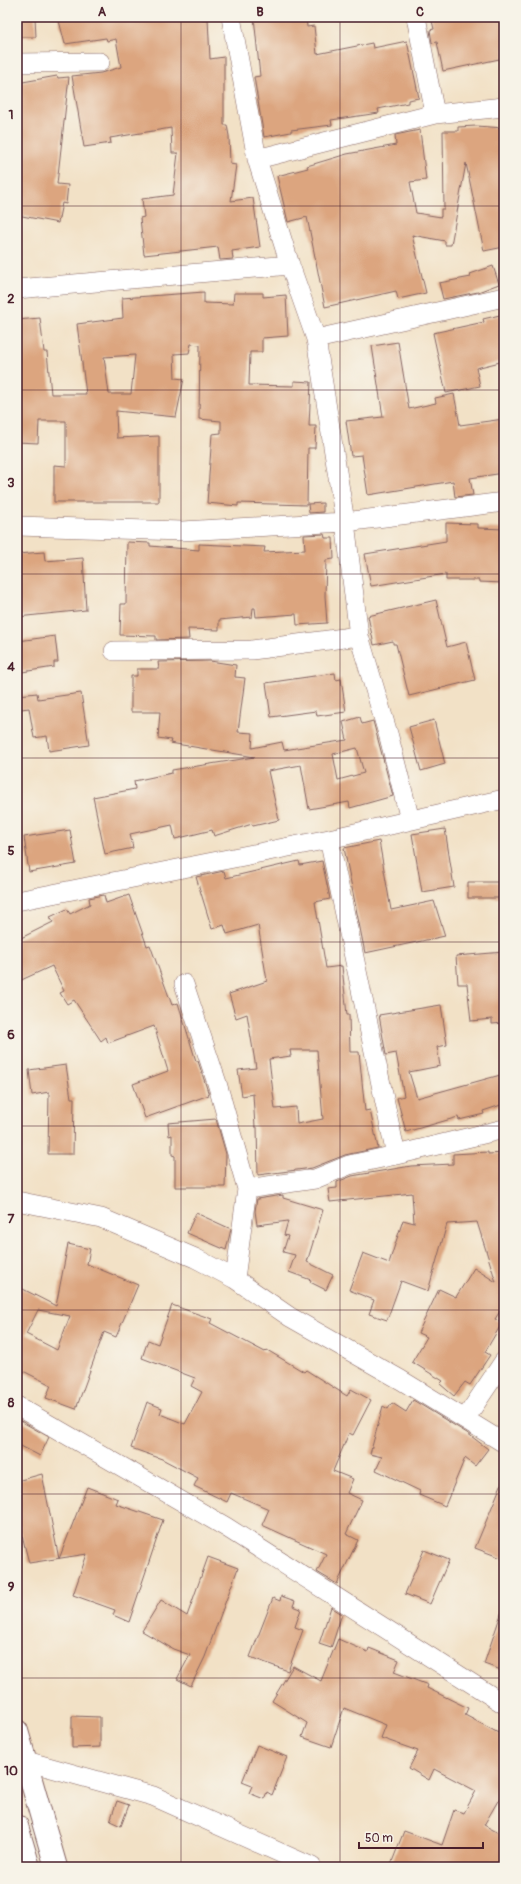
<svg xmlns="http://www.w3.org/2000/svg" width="521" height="1884" viewBox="0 0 521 1884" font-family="Pangolin,sans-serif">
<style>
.building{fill:#dca57f;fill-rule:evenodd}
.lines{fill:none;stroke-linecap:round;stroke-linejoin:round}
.minor-casing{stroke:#856361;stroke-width:20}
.highway-casing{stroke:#856361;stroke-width:24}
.minor{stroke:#fff;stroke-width:19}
.highway{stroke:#fff;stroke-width:22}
.grid{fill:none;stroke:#4a1f2b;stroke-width:1;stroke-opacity:0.55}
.neatline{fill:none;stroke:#4a1f2b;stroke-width:1.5}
.grid-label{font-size:13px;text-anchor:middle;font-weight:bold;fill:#4a1f2b}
</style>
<rect width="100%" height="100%" fill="#f7f3e8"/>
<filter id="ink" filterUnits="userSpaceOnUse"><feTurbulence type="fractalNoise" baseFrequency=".025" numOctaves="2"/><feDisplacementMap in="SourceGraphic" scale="8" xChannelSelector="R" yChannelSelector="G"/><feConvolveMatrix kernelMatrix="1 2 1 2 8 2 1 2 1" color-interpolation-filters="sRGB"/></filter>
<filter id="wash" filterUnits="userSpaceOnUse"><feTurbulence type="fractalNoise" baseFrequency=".012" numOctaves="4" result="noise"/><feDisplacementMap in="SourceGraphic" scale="16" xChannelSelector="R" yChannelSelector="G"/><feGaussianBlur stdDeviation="0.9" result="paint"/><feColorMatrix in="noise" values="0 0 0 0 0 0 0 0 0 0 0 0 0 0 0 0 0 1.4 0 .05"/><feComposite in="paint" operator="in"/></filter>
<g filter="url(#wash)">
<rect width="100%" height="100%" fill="#f2e1c6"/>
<g id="blocks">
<path class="building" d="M17,17H35L36,37H17Z
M58,17H201V20L208,19L210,59L224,57V125H227L229,136L230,164L236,165L231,201L253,198L260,247L232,251L233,259L220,260L218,247L144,255L140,218L144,217L142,199L173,195L178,153H172L171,128L110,138L111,143L84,147L72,76L101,73L121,67L116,39L107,41L106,38L65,44Z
M254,17H306L307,27L314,26L317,54L372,43L373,48L407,41L419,98L408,100V103L378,109L379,113L331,120L332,125L291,130V132L264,137L254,77L260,76Z
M431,17H504V58L443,71L437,42L432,43L430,30L434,29Z
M57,76L58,78L69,77L57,184L68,185L66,204L62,203L58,223L17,215V83Z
M476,126L504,128V247L484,251L466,163L451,245H445V241L412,235L426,293L398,299L396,291L325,307L307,217L288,222L277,176L308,168L307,166L347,154L396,145L395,135L420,130L426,180L410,182L416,213L441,217V209H444L443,131H458V127Z
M493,266L499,284L478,292L443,299L439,283L471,277L470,274Z
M204,292V303L233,304L234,293H263V297L286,295L288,336L262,338V352H250L249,385L294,386V381L311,382L309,426H316L315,448H308L307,505L238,503V506L207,503L212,434L221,433V421L199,419L200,345L191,344L189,353L174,354L175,378L184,379L176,417L116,411L117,438L159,436V502H54V465L66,466V421H39L38,443L17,442V320L40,318L44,352H47L51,394H86L77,324L123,318L122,298ZM135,355L131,394H109L104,357Z
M504,314V361L476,368L480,386L446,393L433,333L484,322L483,319Z
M398,342L409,409L436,403L435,398L454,394L460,425L504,419V473L470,478L473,495L455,497L453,481L368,495L362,455L351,456L346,421L383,417L372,346Z
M323,503V512L309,513L308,504Z
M446,523L478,524V528L504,529V583L479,582V580H446V574L371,586L365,554L446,541Z
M324,534L325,538H333L334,559L326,560L325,596L327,623L297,625L296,614L256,617L255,608H253L252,617L219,620V630L188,629L189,639L156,640V636L120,635L121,604H126L127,542L150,543V546L199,550V544L265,547L264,552L305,550L304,535Z
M44,552L45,561L83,558L86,610L17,617V554Z
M436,600L447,647L466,642L475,680L409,696L396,644H393V641L374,645L368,616Z
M55,636L58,662H54V667L22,672L18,641Z
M210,661L236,665L235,677L245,678L238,732L253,733L252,748L282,742L284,750L347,740L343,722L360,717L362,724L373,721L393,796L350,808L349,802L309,809L301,765L268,771L279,820L253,826L252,824L214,836L212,830L175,839L172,825L130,834L133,848L105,854L93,797L135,789L134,781L172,773V770L255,757L170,743L171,740L158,738L160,712H131V676H137V669H159L158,662ZM357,748L364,773L338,780L333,754Z
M335,673L336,680L341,679L346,712L317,716L316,711L271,717L266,683Z
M37,693L38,699L81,693L89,745L49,751L47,736L34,738L29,708L21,709L19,695Z
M434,720L445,764L421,771L409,727Z
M445,829L454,887L422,892L412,834Z
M70,830L76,864L29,872L24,837Z
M379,841L391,910L434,901L445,936L365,953L344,848Z
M299,861L300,865L322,861L330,899L315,902L326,968L342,966L347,1015H349L350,1052H359L365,1111L370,1110L378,1148L345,1155L312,1168L258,1175L257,1127H255L253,1094L242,1096L238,1070L256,1068L247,1014L236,1018L229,994L267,981L258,925L227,934L224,925L212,929L196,877L224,871L226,878ZM290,1050H317L323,1119L297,1124L296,1107L275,1109L269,1059L291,1056Z
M468,882H504V898H468Z
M104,895L106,903L129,895L147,946L150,945L172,1005L178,1003L196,1061H198L209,1095L145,1118L133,1084L168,1071L154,1026L108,1043L106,1037L101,1041L74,1000L67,1004L60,993L64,991L52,966L17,982V940L53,922L50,917L67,909L70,914L90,904L89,898Z
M504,952V1023L492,1024V1019L471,1021L467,984H458L456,956Z
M441,1005L447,1045L437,1047L440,1066L409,1072L417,1098L504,1074V1104L483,1111L484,1114L459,1120L458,1117L406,1132L397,1098L404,1096L396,1053L386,1055L379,1015Z
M66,1065L71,1098H74L73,1154H48L49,1092L32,1095L29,1070Z
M216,1119L226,1154L225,1187H175V1156L172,1155V1135L169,1136L168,1123Z
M488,1152V1154L504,1153V1305L495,1319L502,1323L485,1352L490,1355L470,1385L465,1382L454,1396L440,1384L443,1381L412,1362L427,1337L418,1333L439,1289L456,1297L474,1268L496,1282L477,1222L447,1224L428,1291L401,1281L387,1320L369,1314L374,1300L349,1290L363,1253L389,1263L403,1220L414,1223L412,1193L330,1202L328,1189L337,1188V1182L352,1176L411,1166L453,1164V1154Z
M283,1195V1198L323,1210L307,1262L333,1275L326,1290L310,1282L311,1280L289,1272L295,1255L283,1252L288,1236L284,1235L288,1221L257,1225L255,1211L257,1199Z
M196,1213L231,1229L226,1250L187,1233Z
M68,1244L90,1249L87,1264L138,1285L116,1337L104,1332L76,1409L46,1398L51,1385L17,1368V1286L56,1306ZM38,1310L70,1316L57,1350L26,1334Z
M172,1305L212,1319L210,1323L265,1352L267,1350L304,1372L306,1370L347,1396L351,1389L371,1400L353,1435L349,1433L333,1471L353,1479L347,1493L362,1500L346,1534L358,1540L337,1584L317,1572L326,1554L262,1525L269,1509L231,1493L227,1502L194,1486L198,1478L162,1459L131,1448L147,1402L162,1408L160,1414L185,1424L202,1392L191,1386L195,1378L142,1358L148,1340L158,1344Z
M413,1400L467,1433L488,1449L475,1466L465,1458L445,1506L419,1495L420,1491L376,1470L382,1457L370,1454L383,1406L388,1409L392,1403L406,1412Z
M17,1419L49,1437L40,1456L17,1444Z
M42,1474L59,1559L87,1487L118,1499L116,1504L163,1520L129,1622L113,1615L115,1610L73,1595L87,1554L29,1563L17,1516V1481Z
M504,1478V1559L475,1548Z
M424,1550L449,1560L430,1604L405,1594Z
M208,1557L238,1568L205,1657L191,1686L177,1679L190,1655L173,1649L142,1631L161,1600L187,1616Z
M281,1596L295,1601L293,1606L301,1609L295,1627L303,1630L288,1671L250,1657L273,1598L280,1601Z
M331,1607L342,1614L331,1648L319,1644Z
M502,1611H504V1671L484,1664Z
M338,1639L368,1652L369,1648L399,1660L394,1672L428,1685L427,1688L468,1708L465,1715L504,1736V1801L499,1799L484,1825L504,1836V1861L501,1867H390L404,1831L442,1845L454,1810L464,1813L476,1791L434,1769L429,1780L409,1768L418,1751L381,1738L386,1725L344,1708L331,1747L302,1737L307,1723L272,1701L293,1666L321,1681Z
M72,1716L100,1717V1747L72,1748Z
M257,1745L287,1757L272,1795L267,1792L264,1799L249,1793L252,1786L242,1782Z
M117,1801L129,1805L121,1826L110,1821Z"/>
</g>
</g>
<g filter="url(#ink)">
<use href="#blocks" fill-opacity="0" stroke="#856361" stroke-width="1"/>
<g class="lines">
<g class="minor-casing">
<path id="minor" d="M231,17L257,159L290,265L316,339L345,522L359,636L389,737L410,820
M416,17L435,114
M17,63L100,62
M257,159L435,114L504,107
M17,289L290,265
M316,339L504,297
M17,526L182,531L345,522L504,502
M114,651L252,650L359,636
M329,839L396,1155L504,1129
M17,901L329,839L504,799
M184,984L217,1083L247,1189L235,1279
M247,1189L315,1179L349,1165L396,1155
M17,1201L101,1218L195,1258L235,1279L290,1317L401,1380L504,1443
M17,1406L226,1527L504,1704
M465,1419L504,1361
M26,1761L153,1796L312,1867"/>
</g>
<g class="highway-casing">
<path id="highway" d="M17,1731L56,1867
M17,1826L29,1867"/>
</g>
<use href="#minor" class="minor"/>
<use href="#highway" class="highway"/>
</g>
</g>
<path class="grid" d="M181,17V1867M340,17V1867M17,206H504M17,390H504M17,574H504M17,758H504M17,942H504M17,1126H504M17,1310H504M17,1494H504M17,1678H504"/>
<rect width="521" height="1884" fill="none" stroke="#f7f3e8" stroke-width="44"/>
<path d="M359 1842v6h124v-6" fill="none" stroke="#4a1f2b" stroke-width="2"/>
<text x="365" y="1842" font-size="12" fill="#4a1f2b" stroke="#f7f3e8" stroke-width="3" paint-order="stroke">50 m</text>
<rect x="22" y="22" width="477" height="1840" class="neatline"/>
<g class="grid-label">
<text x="102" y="16">A</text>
<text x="260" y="16">B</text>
<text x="420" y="16">C</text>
<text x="11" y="119">1</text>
<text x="11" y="303">2</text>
<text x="11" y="487">3</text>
<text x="11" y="671">4</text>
<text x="11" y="855">5</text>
<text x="11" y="1039">6</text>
<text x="11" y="1223">7</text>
<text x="11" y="1407">8</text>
<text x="11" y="1591">9</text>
<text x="11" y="1775">10</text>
</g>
</svg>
